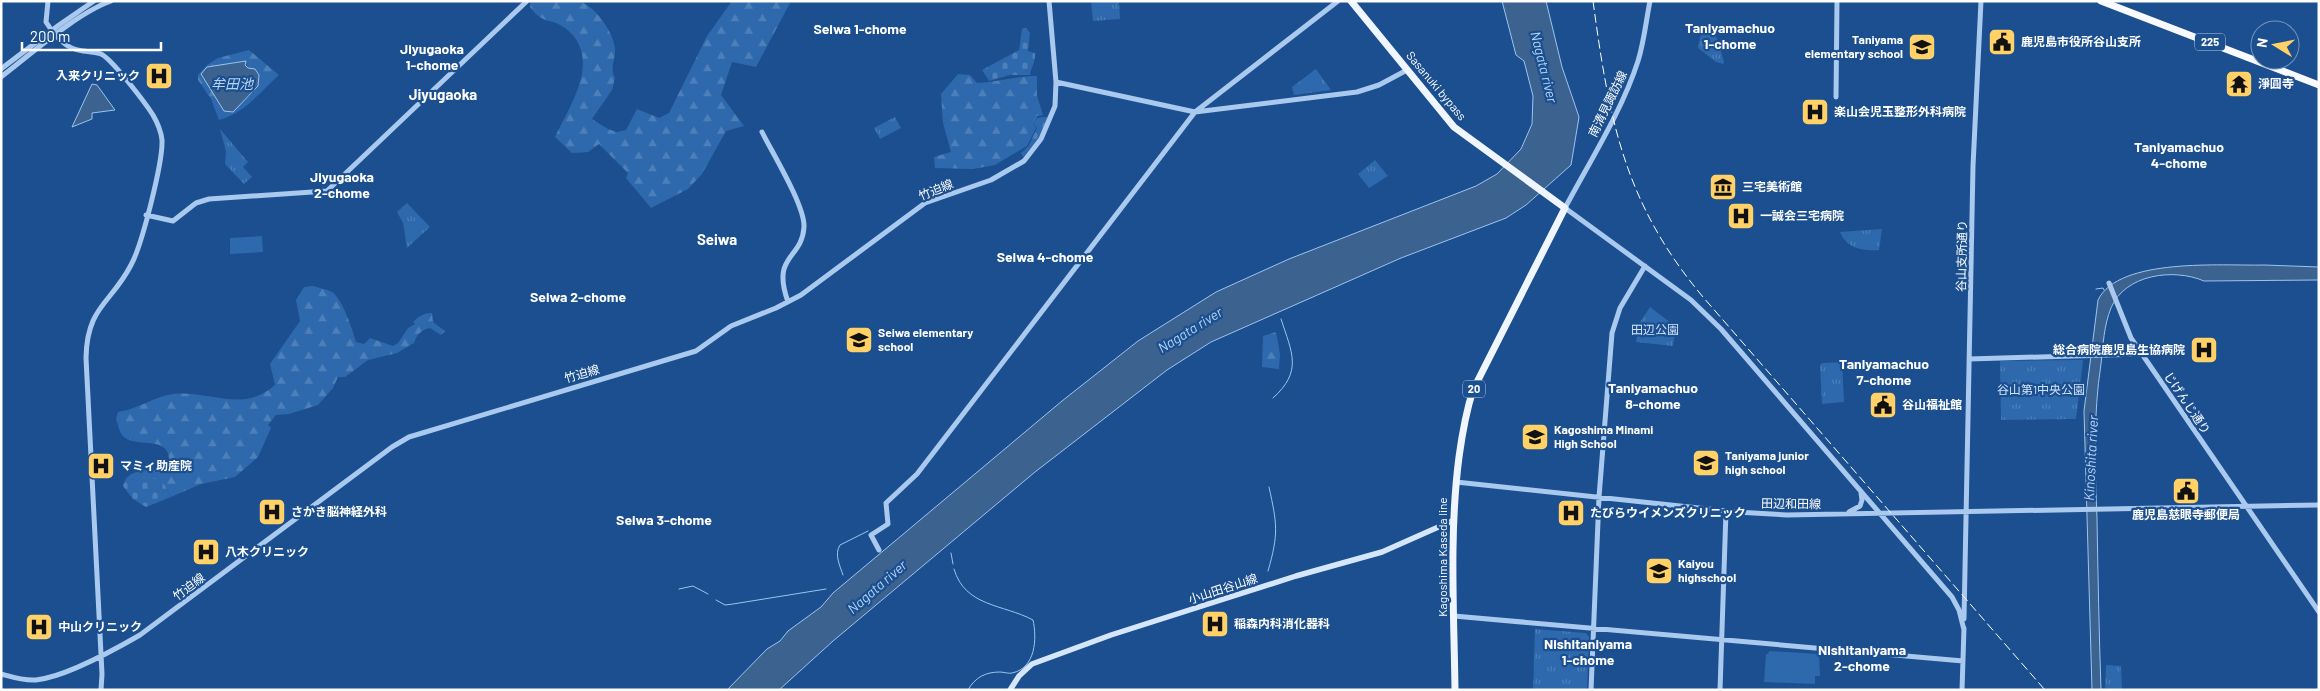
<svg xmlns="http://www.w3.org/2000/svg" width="2320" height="691" viewBox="0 0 2320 691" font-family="Barlow,'Noto Sans JP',sans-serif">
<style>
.grass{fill:#2e69ad}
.forest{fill:url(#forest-firs);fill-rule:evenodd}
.cemetery{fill:url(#cemetery-stones)}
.park{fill:url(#park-tufts)}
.water{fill:#3c6290;stroke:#9cc4f0}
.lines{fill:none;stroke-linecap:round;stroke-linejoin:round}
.stream{stroke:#9cc4f0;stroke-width:1}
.tertiary{stroke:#a9c9ee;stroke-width:5}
.secondary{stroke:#d6e6fa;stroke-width:5.5}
.primary{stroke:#f0f6ff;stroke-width:7}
.trunk{stroke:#f8faff;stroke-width:7}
.rail{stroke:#fff;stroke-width:1;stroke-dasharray:9 4;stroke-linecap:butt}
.labels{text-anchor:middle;stroke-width:4.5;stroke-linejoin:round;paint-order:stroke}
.shield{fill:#1b4f8f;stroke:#bbcadd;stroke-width:1}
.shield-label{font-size:11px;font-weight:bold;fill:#fff}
.poi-label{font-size:12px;font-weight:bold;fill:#fff;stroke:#1b4f8f;text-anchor:start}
.street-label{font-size:12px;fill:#fff;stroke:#1b4f8f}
.park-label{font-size:12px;fill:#cfe3fa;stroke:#1b4f8f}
.neighbourhood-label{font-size:14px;font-weight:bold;fill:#fff;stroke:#1b4f8f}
.water-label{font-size:14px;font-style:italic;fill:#b5d3f5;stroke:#1b4f8f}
.quarter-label{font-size:15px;font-weight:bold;fill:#fff;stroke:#1b4f8f}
</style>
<defs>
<pattern id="forest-firs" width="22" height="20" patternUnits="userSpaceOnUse" patternTransform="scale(1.25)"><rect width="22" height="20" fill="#2e69ad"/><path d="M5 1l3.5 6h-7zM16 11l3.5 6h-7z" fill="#4d80b9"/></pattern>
<pattern id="cemetery-stones" width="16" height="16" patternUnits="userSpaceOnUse" patternTransform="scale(1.25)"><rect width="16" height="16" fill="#2e69ad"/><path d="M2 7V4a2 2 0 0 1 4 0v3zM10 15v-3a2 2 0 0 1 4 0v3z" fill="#4d80b9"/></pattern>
<pattern id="park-tufts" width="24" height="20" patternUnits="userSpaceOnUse" patternTransform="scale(1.25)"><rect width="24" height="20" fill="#2e69ad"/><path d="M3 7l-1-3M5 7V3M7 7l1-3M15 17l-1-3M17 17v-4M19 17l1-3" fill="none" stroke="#4d80b9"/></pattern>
</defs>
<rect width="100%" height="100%" fill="#1b4f8f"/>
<path class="grass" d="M262,236L263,252L230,254V238Z
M1769,651L1819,654L1820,676H1815V684L1764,682L1766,654H1768Z"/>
<path class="forest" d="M531,1C546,1 564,0 578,1C595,5 613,32 615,48C616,59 609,68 615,78L612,90L592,119L608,129L617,132L626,130L637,109L659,118L669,113L707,36L732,1H791L756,67L732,62L721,95L744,126L726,131L702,174L688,189L651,208L626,178L628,173L599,144L588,152L572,153L555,137C571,104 603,57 565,28C550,17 544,26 530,7Z
M249,50L279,75C260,92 245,113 219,120L211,99L198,80V75L207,65L218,58ZM245,61L248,68L255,69L259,75C258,97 242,101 224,110L211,89L207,67Z
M958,74L970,75L977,83C997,82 1016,76 1037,76V96L1043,115L1037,116L1033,123L1036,128L1027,146L995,165L973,169L935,168L934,157L951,152L943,123L941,94Z
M313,286C319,288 326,289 332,292C342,298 353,331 356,342L364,344L370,338L393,346L398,343L408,328L415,324L413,322C419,316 424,313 432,313L433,322L445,331L441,335L430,328C421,330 417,334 414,343L397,353L368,360L345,377H338L333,388L318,405L289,414L276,415L268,425L271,428L258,457L235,477L201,484L171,497L166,487L126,478C146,463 151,477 169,463C171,434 139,449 124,437C119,433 118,424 116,419L118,412C138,409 156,396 173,394C210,390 242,414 275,385L270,364L300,321L296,300L304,287Z
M1276,332L1280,354L1279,369L1262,367L1263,336Z"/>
<path class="cemetery" d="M1026,28L1030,33L1028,51L1035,53C1036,62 1031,67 1030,75H1010L989,81L982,70L1019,50L1022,29Z
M1043,117H1048L1038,139L1023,157L1021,153L1028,147L1037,128L1033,123L1037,118Z
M140,477L160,479L166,487L171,497L146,507L133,499L123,486L126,478L135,480Z"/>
<path class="park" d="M1091,1H1119L1120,19L1093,21Z
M1701,33L1715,35L1717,38L1724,62L1723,64L1716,62L1698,48Z
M1316,69L1331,90L1294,95L1292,87Z
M895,117L901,128L880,139L874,128Z
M220,129L248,162L243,167L252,177L244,184L225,164L226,151Z
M1375,160L1388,176L1369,188L1358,174Z
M407,203L430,227L407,248L403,223L397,212Z
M1882,229L1879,250C1863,251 1847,249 1840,232Z
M1650,307L1676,327L1673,346L1636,342L1640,322Z
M2082,360L2083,361L2076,419L2001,420L2000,361Z
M1842,362L1844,402L1822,404L1820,365L1822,363Z
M1535,629L1586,633L1589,637L1587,690H1533Z
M2106,665L2121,666L2122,690H2105Z"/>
<path class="water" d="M1502,1H1546L1562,67L1579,117L1571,165L1526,205L1506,218L1401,258L1211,342L1167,370L1035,472L833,641L779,690H727L767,649L780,641L788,631L821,607L833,593L1062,401L1138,341L1216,292L1289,259L1476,186L1497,174L1521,149L1532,124L1533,96L1524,61L1516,55Z
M246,61L245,65L248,68L255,69L259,75L258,86L233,112L224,111L201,74L207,67Z
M92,84L97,85L115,110L92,113V119L72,127Z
M2264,265L2319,267V280L2204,281C2174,268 2125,274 2111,308C2104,325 2103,345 2101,364C2093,416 2095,466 2097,519C2098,576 2099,633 2101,690H2092L2084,411L2098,300C2119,257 2223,266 2264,265Z"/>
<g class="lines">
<path class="stream" d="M2096,289L2103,288L2104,290
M1273,398C1303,371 1292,353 1281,319
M951,553L953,564
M954,569C965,607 1003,604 1033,620C1037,638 1036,668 1012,673C1009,674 1004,672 1000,672C986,672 975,677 968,690
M1268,571C1279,533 1277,524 1269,487
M843,575C840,566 834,554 840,545L868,531
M679,589L693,586L708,594
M716,600L725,605L733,604L826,589"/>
<path class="tertiary" d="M48,1L46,22C55,36 65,49 83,51C89,52 96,52 101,54C112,59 146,104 153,115C157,122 161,131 162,140C163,162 142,245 131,265C111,304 87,306 86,358L102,674L101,690
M1650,1C1646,21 1644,42 1638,61C1622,111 1590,161 1565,208L1691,300L1721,329L1952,597L1959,610L1964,630
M1,69L59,25L94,1
M1,77C31,54 77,13 111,1
M1056,82L1195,112L1357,92L1379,85L1407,70
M1836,97L1837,1
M762,132C773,154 805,206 804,227C802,260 771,254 788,302
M146,215L173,221L196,203L209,199L327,191L527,1
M2109,283L2131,338L2319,612
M1969,359L2141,354
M1456,482L1736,512L1787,515L2319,505
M1849,512L1860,506L1862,500L1861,493
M879,550L871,535L888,524L886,503L917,474L1195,112L1338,1
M1454,616L1963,661
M1964,619L1973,166L1981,1
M1,674C12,677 24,681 36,680C64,677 114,650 140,635L392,447L409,437L696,351L731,326L776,308L801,295L925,203L991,180L1024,161L1041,139L1055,106L1056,82L1049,1
M1591,690L1599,497L1612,333L1620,308L1645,266
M1720,690L1726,511
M1962,690L1964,628"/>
<path class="secondary" d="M1010,690L1019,676L1032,664L1111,635L1296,576L1382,552L1452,521"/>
<path class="primary" d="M1351,1L1454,127L1565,208L1473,390C1466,412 1462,435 1459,457C1449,534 1454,612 1455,690"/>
<path class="trunk" d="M2101,1L2319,85"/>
<path class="rail" d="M1593,1C1609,119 1624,203 1703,297L2045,690"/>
</g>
<defs>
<g id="civic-square" transform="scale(1.4375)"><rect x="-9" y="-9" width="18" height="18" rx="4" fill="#ffd166" stroke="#1b4f8f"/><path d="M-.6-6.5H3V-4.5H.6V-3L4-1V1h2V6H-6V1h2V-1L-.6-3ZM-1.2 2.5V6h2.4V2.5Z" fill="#111"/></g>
<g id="school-square" transform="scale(1.4375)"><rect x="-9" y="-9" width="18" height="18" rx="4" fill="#ffd166" stroke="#1b4f8f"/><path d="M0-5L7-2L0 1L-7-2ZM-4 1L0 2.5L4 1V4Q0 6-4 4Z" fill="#111"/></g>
<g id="hospital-square" transform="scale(1.4375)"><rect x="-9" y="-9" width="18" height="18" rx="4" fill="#ffd166" stroke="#1b4f8f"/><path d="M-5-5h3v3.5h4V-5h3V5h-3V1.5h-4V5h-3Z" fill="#111"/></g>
<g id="temple-square" transform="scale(1.4375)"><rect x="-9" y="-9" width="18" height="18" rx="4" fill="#ffd166" stroke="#1b4f8f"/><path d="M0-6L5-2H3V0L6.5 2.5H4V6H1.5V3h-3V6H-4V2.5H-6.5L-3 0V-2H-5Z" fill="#111"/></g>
<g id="museum-square" transform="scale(1.4375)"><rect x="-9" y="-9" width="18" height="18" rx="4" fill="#ffd166" stroke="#1b4f8f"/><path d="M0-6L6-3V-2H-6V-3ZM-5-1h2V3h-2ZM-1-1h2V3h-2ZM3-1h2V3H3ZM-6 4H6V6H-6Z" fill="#111"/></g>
</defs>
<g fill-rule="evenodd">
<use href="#civic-square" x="2002" y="42"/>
<use href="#school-square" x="1922" y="47"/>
<use href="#hospital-square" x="159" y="76"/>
<use href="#temple-square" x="2239" y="84"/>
<use href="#hospital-square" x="1815" y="112"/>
<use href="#museum-square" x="1723" y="187"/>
<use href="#hospital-square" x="1741" y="216"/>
<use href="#school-square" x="859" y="340"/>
<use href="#hospital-square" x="2204" y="350"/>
<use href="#civic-square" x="1883" y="405"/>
<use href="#school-square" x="1535" y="437"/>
<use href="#school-square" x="1706" y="463"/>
<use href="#hospital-square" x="101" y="466"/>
<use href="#civic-square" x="2186" y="491"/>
<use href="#hospital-square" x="272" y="512"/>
<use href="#hospital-square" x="1571" y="513"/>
<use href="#hospital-square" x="206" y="552"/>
<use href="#school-square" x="1659" y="571"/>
<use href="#hospital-square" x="1215" y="624"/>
<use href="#hospital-square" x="39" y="627"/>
</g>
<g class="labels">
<g class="shield">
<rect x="2195" y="33.5" width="30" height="17" rx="4"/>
<rect x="1463" y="380.5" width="22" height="17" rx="4"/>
</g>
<g class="shield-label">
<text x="2210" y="46">225</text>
<text x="1474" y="393">20</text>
</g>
<g class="poi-label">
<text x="1903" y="44" text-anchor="end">Taniyama<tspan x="1903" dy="14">elementary school</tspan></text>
<text x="2021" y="46">鹿児島市役所谷山支所</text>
<text x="140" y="80" text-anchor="end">入来クリニック</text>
<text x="2258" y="88">淨圓寺</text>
<text x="1834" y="116">楽山会児玉整形外科病院</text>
<text x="1742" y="191">三宅美術館</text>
<text x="1760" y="220">一誠会三宅病院</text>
<text x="878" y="337">Seiwa elementary<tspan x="878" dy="14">school</tspan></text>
<text x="2185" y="354" text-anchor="end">総合病院鹿児島生協病院</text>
<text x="1902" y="409">谷山福祉館</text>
<text x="1554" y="434">Kagoshima Minami<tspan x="1554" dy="14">High School</tspan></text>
<text x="1725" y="460">Taniyama junior<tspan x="1725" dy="14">high school</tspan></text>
<text x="120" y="470">マミィ助産院</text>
<text x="291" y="516">さかき脳神経外科</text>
<text x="1590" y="517">たびらウイメンズクリニック</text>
<text x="2186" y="519" text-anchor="middle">鹿児島慈眼寺郵便局</text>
<text x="225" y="556">八木クリニック</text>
<text x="1678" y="568">Kaiyou<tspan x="1678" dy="14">highschool</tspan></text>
<text x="1234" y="628">稲森内科消化器科</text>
<text x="58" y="631">中山クリニック</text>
</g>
<g class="street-label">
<text transform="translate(1436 86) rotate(50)" y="4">Sasanuki bypass</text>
<text transform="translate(1608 104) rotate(-64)" y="4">南清見諏訪線</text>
<text transform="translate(936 190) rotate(-22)" y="4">竹迫線</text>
<text transform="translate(1962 256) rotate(-89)" y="4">谷山支所通り</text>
<text transform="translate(582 374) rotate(-16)" y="4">竹迫線</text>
<text transform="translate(2187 403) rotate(56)" y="4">じげんじ通り</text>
<text transform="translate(1791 504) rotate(1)" y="4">田辺和田線</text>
<text transform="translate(1443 557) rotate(-90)" y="4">Kagoshima Kaseda line</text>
<text transform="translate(189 587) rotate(-37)" y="4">竹迫線</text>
<text transform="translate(1223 589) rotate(-18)" y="4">小山田谷山線</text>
</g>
<g class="park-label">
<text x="1655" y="334">田辺公園</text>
<text x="2041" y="394">谷山第1中央公園</text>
</g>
<g class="neighbourhood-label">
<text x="1730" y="33">Taniyamachuo<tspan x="1730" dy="16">1-chome</tspan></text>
<text x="860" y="34">Seiwa 1-chome</text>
<text x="432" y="54">Jiyugaoka<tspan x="432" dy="16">1-chome</tspan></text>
<text x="2179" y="152">Taniyamachuo<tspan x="2179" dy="16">4-chome</tspan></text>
<text x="342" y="182">Jiyugaoka<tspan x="342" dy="16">2-chome</tspan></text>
<text x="1045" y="262">Seiwa 4-chome</text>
<text x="578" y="302">Seiwa 2-chome</text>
<text x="1884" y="369">Taniyamachuo<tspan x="1884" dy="16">7-chome</tspan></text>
<text x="1653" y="393">Taniyamachuo<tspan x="1653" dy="16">8-chome</tspan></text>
<text x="664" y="525">Seiwa 3-chome</text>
<text x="1588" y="649">Nishitaniyama<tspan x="1588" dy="16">1-chome</tspan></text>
<text x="1862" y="655">Nishitaniyama<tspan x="1862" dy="16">2-chome</tspan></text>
</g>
<g class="water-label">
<text transform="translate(1544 67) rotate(76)" y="5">Nagata river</text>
<text x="232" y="89">牟田池</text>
<text transform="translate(1190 330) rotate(-32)" y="5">Nagata river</text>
<text transform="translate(2091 458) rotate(-87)" y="5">Kinoshita river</text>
<text transform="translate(877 587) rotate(-41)" y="5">Nagata river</text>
</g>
<g class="quarter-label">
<text x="443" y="100">Jiyugaoka</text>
<text x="717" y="245">Seiwa</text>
</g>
</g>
<rect width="2320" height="691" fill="none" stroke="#ffffff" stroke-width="5"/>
<g transform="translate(2275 45) rotate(280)"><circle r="24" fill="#1b4f8f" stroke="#7695bc"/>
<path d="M0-4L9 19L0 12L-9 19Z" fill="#ffd166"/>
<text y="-8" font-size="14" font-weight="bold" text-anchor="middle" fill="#ffffff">N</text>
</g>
<path d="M22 42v8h139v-8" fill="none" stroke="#ffffff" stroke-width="2.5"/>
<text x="30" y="42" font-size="15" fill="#ffffff" stroke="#1b4f8f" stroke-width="4" paint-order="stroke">200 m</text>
</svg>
